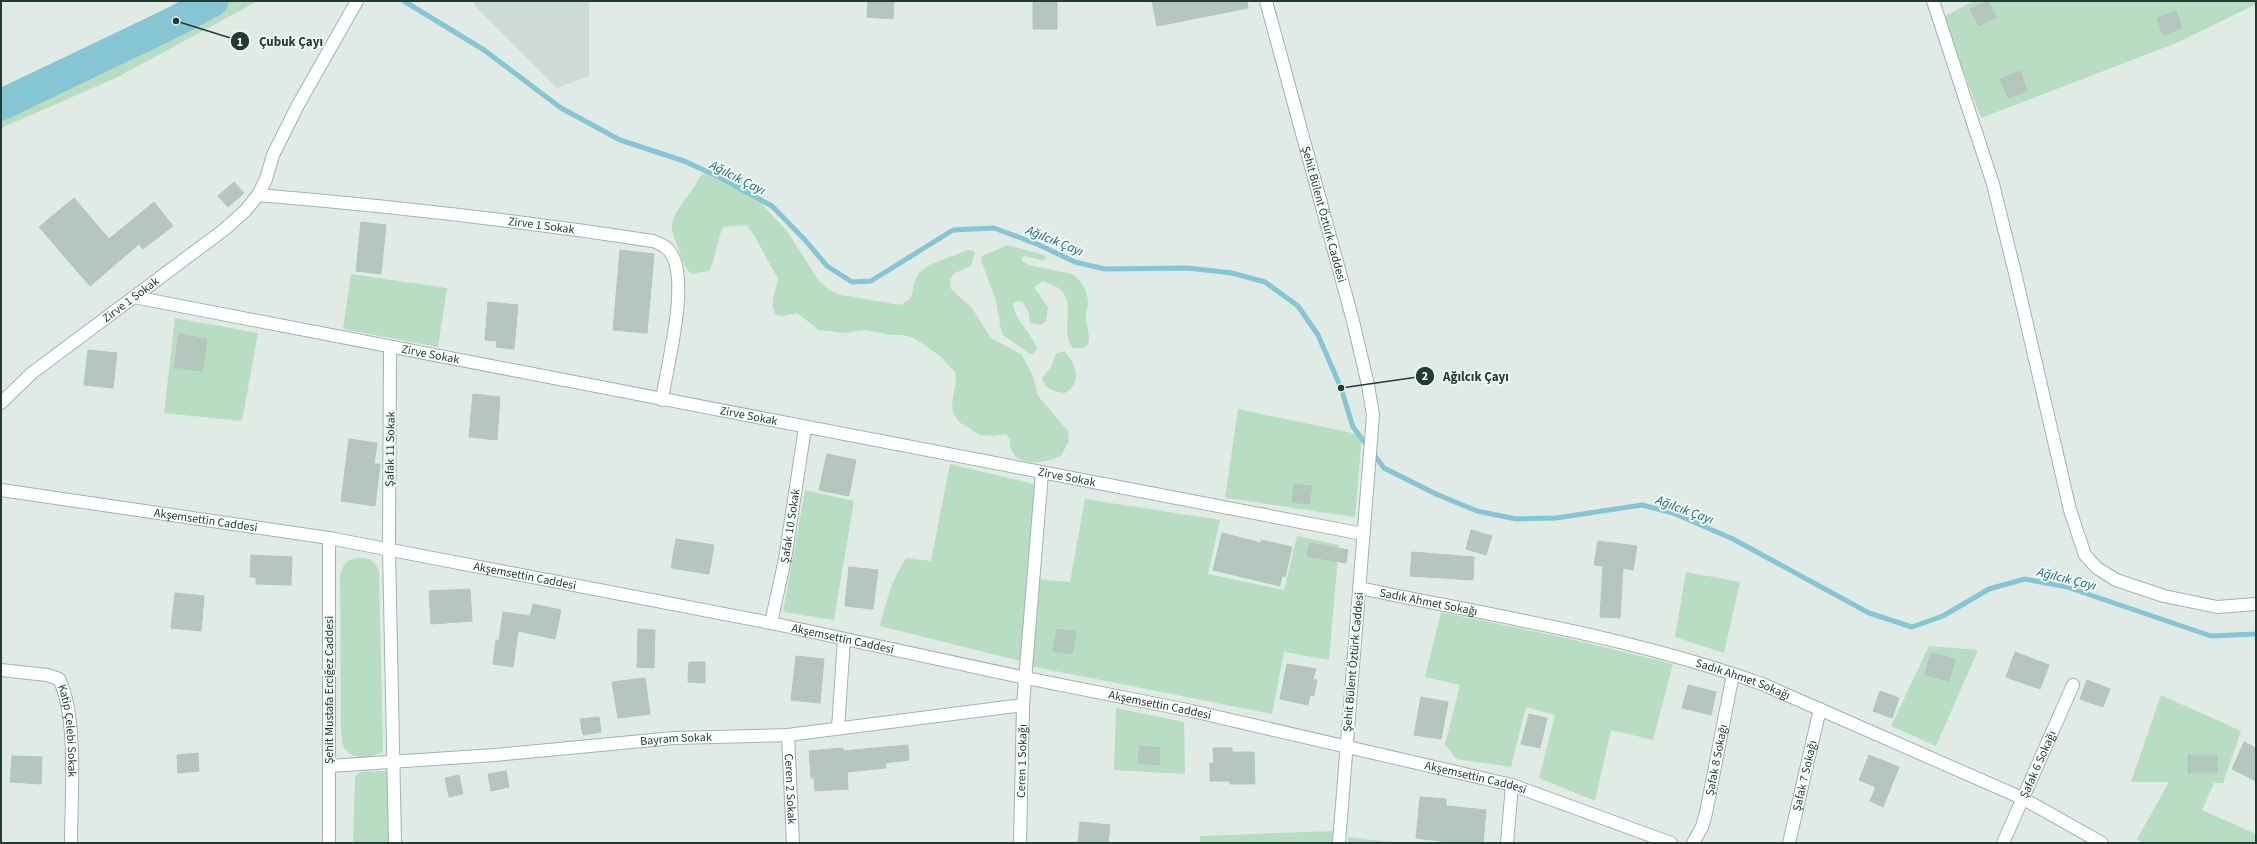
<svg xmlns="http://www.w3.org/2000/svg" width="2257" height="844" viewBox="0 0 2257 844" font-family="'Source Sans 3',sans-serif">
<style>
.built{fill:#cedbd5}
.green{fill:#b8ddc3}
.lines{fill:none;stroke-linecap:round;stroke-linejoin:round}
.stream{stroke:#86c5d3;stroke-width:5}
.river{stroke:#86c5d3;stroke-width:31}
.building{fill:#b5c6bf;stroke:#b2c5be}
.minor-casing{stroke:#a3b3ad;stroke-width:14}
.minor{stroke:#fff;stroke-width:12}
.labels{text-anchor:middle;stroke-width:4;stroke-linejoin:round;paint-order:stroke}
.street-label{font-size:12px;fill:#203c35;stroke:#f0f8f4}
.water-label{font-size:13px;font-style:italic;fill:#19677a;stroke:#f0f8f4}
.leader{fill:none;stroke:#203c35;stroke-width:1.5}
.callout-dot{fill:#203c35;stroke:#f0f8f4;stroke-width:1.5}
.mark-label{font-size:12px;text-anchor:middle;font-weight:bold;fill:#fff}
.callout-label{font-size:13px;text-anchor:middle;font-weight:bold;fill:#203c35;stroke:#f0f8f4;stroke-width:4;stroke-linejoin:round;paint-order:stroke}
</style>
<rect width="100%" height="100%" fill="#e0ebe6"/>
<path class="built" d="M473,1H589V76L557,88L477,8Z"/>
<path class="green" d="M185,1H258L116,78L1,128V87Z
M1974,1H2256V4L2179,42L1981,118L1943,17Z
M714,168L725,171L747,184L767,210L787,231L819,281L829,290L841,295L900,305L909,300L912,294L914,283L919,273L929,265L968,250L975,252L971,266L955,273L950,279L951,289L972,308L991,338L1022,355L1033,376L1038,396L1068,431L1069,441L1061,456C1043,465 1008,468 1010,439L1006,434L991,436L980,435L959,422L953,413L952,403L956,380L955,372L940,356L914,338L903,335H892L865,330L844,333L819,330L797,313L783,316L776,315C768,302 777,291 778,278C766,261 760,240 746,225L724,227C717,236 717,257 709,271L692,274C683,267 682,258 678,247C676,241 673,236 672,230C670,211 693,194 700,176Z
M1007,245L1044,255L1046,259L1041,260L1024,256L1021,260L1028,265L1073,274C1081,281 1089,293 1088,304C1087,310 1085,314 1086,320C1088,334 1096,351 1073,348C1059,331 1076,308 1062,291C1058,286 1048,284 1043,281L1034,287L1048,307L1046,321L1041,325L1030,323L1029,314L1023,302L1018,301L1013,303C1014,321 1031,331 1037,349L1034,353L1030,354L1003,335L1001,330L996,301L981,260L982,256Z
M351,274L447,288L438,347L343,329Z
M175,318L258,333L242,421L164,413Z
M1064,351C1076,362 1083,384 1065,393C1055,392 1045,390 1042,378L1051,367L1056,354Z
M1238,409L1362,435L1355,517L1225,498Z
M950,464L1038,485L1024,662L880,626C886,601 892,580 906,558L931,561Z
M805,490L854,501L834,620L783,612Z
M1085,499L1220,520L1208,574L1284,590L1297,536L1339,545L1329,660L1284,652L1272,714L1030,666L1037,579L1070,582Z
M359,558C371,558 374,560 379,571L383,751C374,758 353,761 345,749C341,744 342,737 341,731L340,576C344,563 346,559 359,558Z
M1686,572L1740,582L1724,653L1675,637Z
M1441,612L1570,639L1673,664L1653,740L1611,730L1595,801L1539,778L1555,715L1526,707L1511,767L1456,759L1445,744L1460,685L1425,677Z
M1929,646L1978,650L1936,746L1891,726Z
M2161,695L2241,731L2223,783H2214L2202,810L2256,834V843H2144L2137,839L2169,782H2131Z
M1116,708L1184,722L1185,774L1114,770Z
M372,771H386L392,776L394,843H353L355,777L360,772Z
M1333,831L1332,843H1200V836Z
M1348,837L1398,843H1348Z"/>
<g class="lines">
<path class="stream" d="M404,1L484,50L561,108L620,140L684,161L719,177L772,206L805,240L827,266L852,282L871,281L953,230L994,228L1037,244L1075,262L1105,269L1187,268L1232,273L1265,282L1298,306L1318,335L1341,388L1353,427L1384,468L1436,494L1477,511L1516,519L1556,518L1642,505L1673,513L1733,539L1869,613L1912,627L1943,616L1989,589L2025,579L2067,587L2211,636L2256,634"/>
<path class="river" d="M1,105L176,21L213,1"/>
</g>
<path class="building" d="M868,1H894L893,19L867,17Z
M1033,1H1057V29H1033Z
M1152,1H1247L1248,8L1157,26Z
M1988,1L1996,17L1979,26L1970,9Z
M2176,11L2182,28L2163,35L2157,18Z
M2020,71L2027,91L2008,98L2000,79Z
M234,182L244,193L228,207L218,196Z
M74,198L109,239L154,202L173,226L143,249L139,244L90,286L39,227Z
M361,222L386,225L381,274L356,271Z
M620,250L654,254L647,333L613,330Z
M488,302L518,305L514,349L496,347L497,341L485,340Z
M179,334L207,339L202,371L174,367Z
M88,350L117,353L113,388L84,385Z
M473,394L500,397L497,440L469,437Z
M349,439L377,443L374,464H380L375,506L341,501Z
M827,454L856,460L849,496L819,490Z
M1294,484L1312,486L1309,504L1292,502Z
M1471,530L1492,536L1486,555L1466,549Z
M1222,533L1261,543V540L1292,547L1285,577L1282,576L1280,586L1213,570Z
M676,539L714,545L709,574L671,568Z
M1598,541L1637,546L1633,570L1623,568L1620,618L1600,617L1603,566L1594,565Z
M1310,543L1348,550L1346,563L1307,556Z
M1412,552L1474,557L1473,580L1410,576Z
M251,555L292,557L291,585L256,584V577H250Z
M849,567L878,570L873,609L845,606Z
M470,589L472,621L431,624L429,591Z
M175,593L204,596L201,631L171,628Z
M533,604L561,610L555,639L518,631L513,667L493,664L496,640L499,641L503,612L530,616Z
M638,629L655,630L654,668L637,667Z
M1057,629L1076,632L1072,654L1053,651Z
M2015,652L2049,665L2040,689L2006,677Z
M1931,653L1955,659L1949,681L1925,675Z
M796,656L824,659L820,703L791,700Z
M689,662H705V683L688,682Z
M1287,664L1316,669L1313,679L1317,680L1314,696L1310,695L1308,705L1280,699Z
M645,678L650,714L618,718L612,682Z
M2087,680L2110,689L2103,707L2080,699Z
M1688,685L1716,692L1711,715L1682,708Z
M1880,691L1899,698L1892,718L1873,711Z
M1421,697L1448,702L1441,739L1414,735Z
M1529,714L1547,718L1540,748L1521,744Z
M599,717L601,732L583,735L580,719Z
M2244,742L2256,748V781L2232,769Z
M908,745L909,760L885,763L886,768L847,772L848,789L815,791L814,778H811L809,751L843,748V751Z
M1140,746L1160,748L1159,765L1138,763Z
M1213,748H1232V752H1254L1255,784H1230V781H1210V763H1214Z
M198,753L199,771L178,773L177,755Z
M1869,755L1899,767L1883,807L1870,801L1876,787L1859,780Z
M2188,755H2217V773H2188Z
M12,756L42,757L41,784L10,782Z
M506,771L509,787L491,791L488,774Z
M459,775L463,794L449,797L445,778Z
M1420,797L1446,799V806L1486,810L1483,843H1456L1416,838Z
M1080,822L1110,825L1108,843H1078Z"/>
<g class="lines">
<g class="minor-casing">
<g id="minor">
<path id="s1" d="M1266,1L1353,321L1368,385L1373,415L1339,843"/>
<path d="M1933,1L1993,184L2015,273L2070,510L2085,555L2097,568L2116,580L2164,596L2217,607L2256,604"/>
<path id="s2" d="M258,195C390,206 522,221 653,241C661,244 668,247 672,255C689,285 667,365 662,400"/>
<path id="s3" d="M134,297L1363,534"/>
<path d="M390,347L389,550L395,843"/>
<path id="s4" d="M1,403L32,373L225,229L245,211L258,195L266,179L273,155L298,105L357,1"/>
<path id="s5" d="M1,490L329,538L771,623L1026,678L1192,711L1512,785L1671,843"/>
<path d="M329,538V843"/>
<path id="s6" d="M1359,588C1494,616 1632,637 1762,684L2022,798L2102,843"/>
<path id="s7" d="M771,623L785,559L805,428"/>
<path id="s8" d="M1,670L47,675L59,679C78,716 71,799 71,843"/>
<path d="M838,728L844,639"/>
<path id="s9" d="M788,735L793,843"/>
<path id="s10" d="M329,766L495,755L674,738L788,735L1023,705"/>
<path id="s11" d="M1020,843L1023,705L1042,473"/>
<path d="M1507,843L1512,785"/>
<path id="s12" d="M1693,843L1702,827L1706,813L1733,674"/>
<path id="s13" d="M1789,843L1820,709"/>
<path id="s14" d="M2003,843L2073,685"/>
</g>
</g>
<use href="#minor" class="minor"/>
</g>
<g class="labels">
<g class="street-label">
<text dy="4" stroke="none"><textPath href="#s1" startOffset="221">Şehit Bülent Öztürk Caddesi</textPath></text>
<text dy="4" stroke="none"><textPath href="#s2" startOffset="285">Zirve 1 Sokak</textPath></text>
<text dy="4" stroke="none"><textPath href="#s4" startOffset="166">Zirve 1 Sokak</textPath></text>
<text dy="4" stroke="none"><textPath href="#s3" startOffset="302">Zirve Sokak</textPath></text>
<text dy="4" stroke="none"><textPath href="#s3" startOffset="626">Zirve Sokak</textPath></text>
<text transform="translate(390 449) rotate(-89)" y="4">Şafak 11 Sokak</text>
<text dy="4" stroke="none"><textPath href="#s3" startOffset="950">Zirve Sokak</textPath></text>
<text dy="4" stroke="none"><textPath href="#s5" startOffset="207">Akşemsettin Caddesi</textPath></text>
<text dy="4" stroke="none"><textPath href="#s7" startOffset="99">Şafak 10 Sokak</textPath></text>
<text dy="4" stroke="none"><textPath href="#s5" startOffset="531">Akşemsettin Caddesi</textPath></text>
<text dy="4" stroke="none"><textPath href="#s6" startOffset="71">Sadık Ahmet Sokağı</textPath></text>
<text dy="4" stroke="none"><textPath href="#s5" startOffset="855">Akşemsettin Caddesi</textPath></text>
<text transform="translate(1353 662) rotate(-85)" y="4">Şehit Bülent Öztürk Caddesi</text>
<text dy="4" stroke="none"><textPath href="#s6" startOffset="395">Sadık Ahmet Sokağı</textPath></text>
<text transform="translate(329 690) rotate(-90)" y="4">Şehit Mustafa Erciğez Caddesi</text>
<text dy="4" stroke="none"><textPath href="#s5" startOffset="1179">Akşemsettin Caddesi</textPath></text>
<text dy="4" stroke="none"><textPath href="#s8" startOffset="112">Katip Çelebi Sokak</textPath></text>
<text dy="4" stroke="none"><textPath href="#s10" startOffset="348">Bayram Sokak</textPath></text>
<text dy="4" stroke="none"><textPath href="#s12" startOffset="87">Şafak 8 Sokağı</textPath></text>
<text dy="4" stroke="none"><textPath href="#s11" startOffset="82">Ceren 1 Sokağı</textPath></text>
<text dy="4" stroke="none"><textPath href="#s14" startOffset="86">Şafak 6 Sokağı</textPath></text>
<text dy="4" stroke="none"><textPath href="#s13" startOffset="69">Şafak 7 Sokağı</textPath></text>
<text dy="4" stroke="none"><textPath href="#s5" startOffset="1503">Akşemsettin Caddesi</textPath></text>
<text dy="4" stroke="none"><textPath href="#s9" startOffset="54">Ceren 2 Sokak</textPath></text>
</g>
<g class="water-label">
<text transform="translate(738 177) rotate(27)" y="5">Ağılcık Çayı</text>
<text transform="translate(1055 240) rotate(22)" y="5">Ağılcık Çayı</text>
<text transform="translate(1685 509) rotate(20)" y="5">Ağılcık Çayı</text>
<text transform="translate(2067 578) rotate(14)" y="5">Ağılcık Çayı</text>
</g>
</g>
<path class="leader" d="M176 21L240 41M1341 388L1425 376"/>
<g class="callout-dot">
<circle cx="176" cy="21" r="4"/>
<circle cx="1341" cy="388" r="4"/>
<circle cx="240" cy="41" r="10"/>
<circle cx="1425" cy="376" r="10"/>
</g>
<g class="mark-label">
<text x="240" y="46">1</text>
<text x="1425" y="380">2</text>
</g>
<g class="callout-label">
<text x="291" y="46">Çubuk Çayı</text>
<text x="1476" y="381">Ağılcık Çayı</text>
</g>
<rect width="2257" height="844" fill="none" stroke="#203c35" stroke-width="4"/>
</svg>
